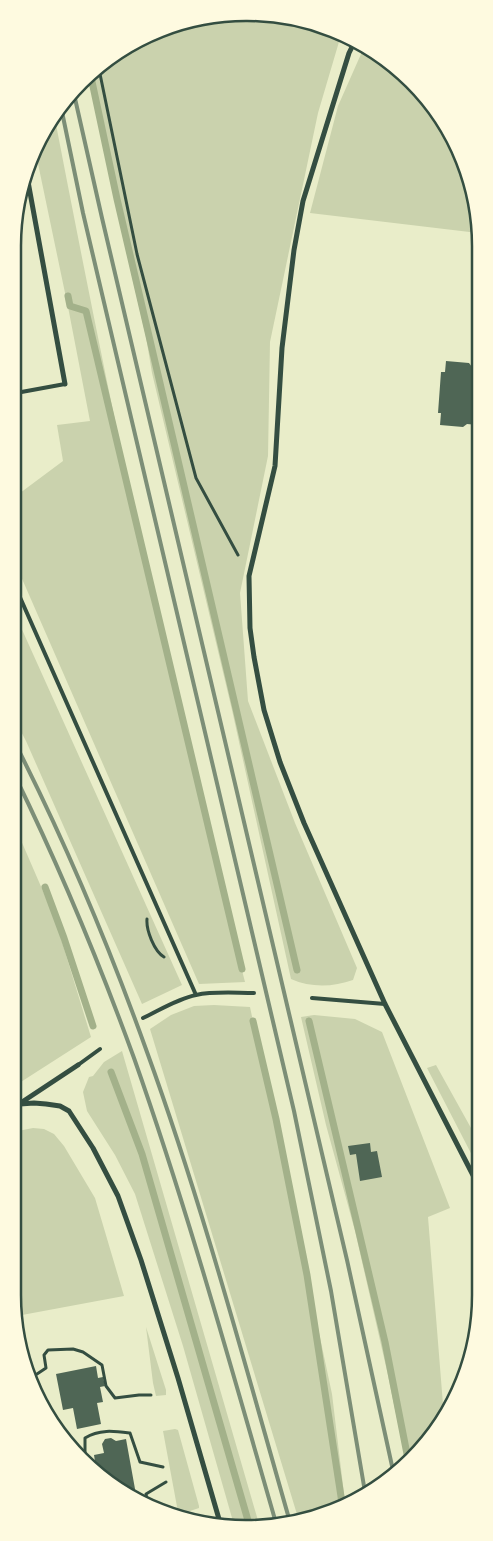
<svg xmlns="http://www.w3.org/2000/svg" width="493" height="1541" viewBox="0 0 493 1541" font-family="Poppins,sans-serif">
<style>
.green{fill:#cad2ad}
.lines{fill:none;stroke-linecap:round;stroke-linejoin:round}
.stream{stroke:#a3b18a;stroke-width:7}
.building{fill:#4f6655}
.path{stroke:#344e41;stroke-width:3}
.service{stroke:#344e41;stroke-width:4}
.minor{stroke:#344e41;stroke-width:5}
.rail{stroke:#7c8e77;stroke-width:4}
.rim{fill:none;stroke:#344e41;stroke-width:2.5}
</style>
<rect width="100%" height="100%" fill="#e9edc9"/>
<path class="green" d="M201,17H292L341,35L318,113L270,342L268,456L240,593L248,701L295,823L357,968L353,980C333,987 311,988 291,979L232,710L152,373L146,337L120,224L91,78L117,52Z
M365,45L412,81L456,143L478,216V233L310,213L338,106Z
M54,114C110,405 170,695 245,982L199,984L16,565V496L63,461L57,425L90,421L69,312L36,154Z
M15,614L182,985L142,1004L26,741L15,720Z
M20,838L55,919L91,1037L13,1087L14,839Z
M214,1005L250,1007L332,1394L345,1502L307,1520L299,1521L150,1029L171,1015L194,1006Z
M314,1015L355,1019L382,1032L450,1208L428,1217L444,1417L441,1424L406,1462L387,1371L355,1231L326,1125L301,1017Z
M122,1051L259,1524L234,1525L183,1346L135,1194L115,1155L87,1111L83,1092L89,1077L93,1076L104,1062Z
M436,1065L476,1137V1163L427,1068Z
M33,1128L44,1129L54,1134L64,1146L95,1198L124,1296L22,1315L13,1267V1132Z
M146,1327L166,1390V1395L156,1396L153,1383Z
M175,1429L178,1430L199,1506V1508L181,1514L178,1512L163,1431Z"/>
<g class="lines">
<path class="stream" d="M91,77L117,199L297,970
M68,296L70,306L86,311L242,969
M45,887L64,938L93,1026
M253,1021L276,1119L307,1275L342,1503
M309,1021L385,1342L408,1459
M111,1072L142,1154L249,1524"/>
</g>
<path class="building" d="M446,361L469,363L472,367H478V425L467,424L463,427L440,425L441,413H438L441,372H445Z
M370,1143L371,1152L377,1151L382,1177L360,1181L356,1154L350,1155L348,1146Z
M96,1366L98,1378L103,1377L105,1386L100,1387L103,1402L97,1403L101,1424L77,1429L73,1408L63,1410L56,1374Z
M111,1438L116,1441L126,1439L137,1500L96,1468L94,1455L104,1453L102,1444L105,1439Z"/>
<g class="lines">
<path class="path" d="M99,69L137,254L196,478L238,555
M147,919C146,930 154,951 164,957
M37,1374L46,1368L44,1355L48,1350L73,1349L83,1352L102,1365L106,1386L115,1398L139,1395H151
M81,1457L85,1452V1438C99,1429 114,1431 130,1433L140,1462L163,1467
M148,1506L146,1494L166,1482"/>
<path class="service" d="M16,393L65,384
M15,586L196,995
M312,998L385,1004
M143,1018C160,1010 177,999 196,995C214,991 235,993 254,993
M78,1065L100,1049"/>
<path class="minor" d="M355,41L349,53L303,201L294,250L282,348L275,466L249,576L250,628L254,657L264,710L280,762L304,823L385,1004L476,1181
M27,176L65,384
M20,1104L34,1103L46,1104L60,1106L69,1111L93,1148L118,1196L141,1260L178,1378L221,1526
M13,1108L78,1065"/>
<path class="rail" d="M74,94L102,218L347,1260L394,1475
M61,107L83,213L294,1111L331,1291L365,1492
M15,743C66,843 109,946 147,1052C203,1206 245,1365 290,1522
M15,776C60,868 99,962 134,1058C188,1211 231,1367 276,1523"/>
</g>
<path d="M0 0H493V1541H0ZM246 21H247A225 225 0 0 1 472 246V1295A225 225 0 0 1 247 1520H246A225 225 0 0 1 21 1295V246A225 225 0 0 1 246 21Z" fill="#fefae0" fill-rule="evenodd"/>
<path class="rim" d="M246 21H247A225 225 0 0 1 472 246V1295A225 225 0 0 1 247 1520H246A225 225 0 0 1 21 1295V246A225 225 0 0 1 246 21Z"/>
</svg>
